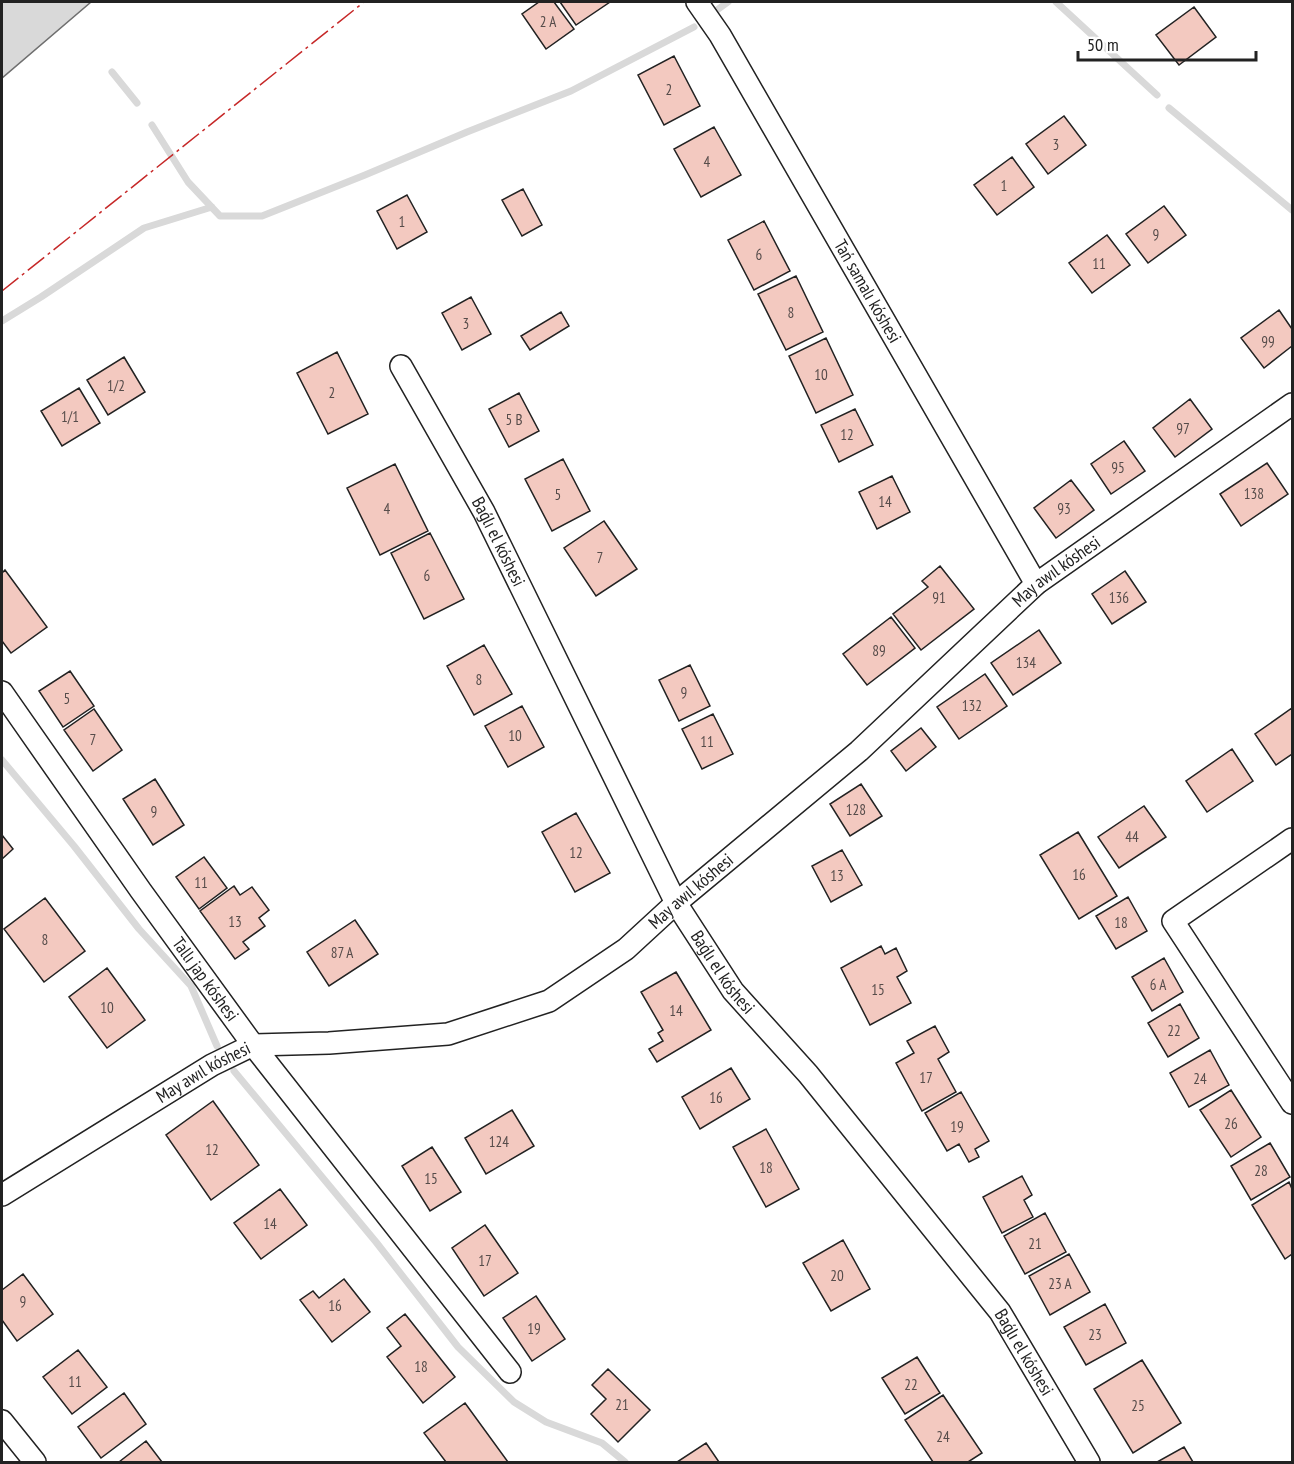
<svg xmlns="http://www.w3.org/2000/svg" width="1294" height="1464" viewBox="0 0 1294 1464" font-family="'PT Sans Narrow',sans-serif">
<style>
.water{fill:#d9d9d9;stroke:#6f6f6f;stroke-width:1.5}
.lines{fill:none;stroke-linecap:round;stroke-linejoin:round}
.stream{stroke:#d9d9d9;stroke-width:7}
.building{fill:#f3c9c0;stroke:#222;stroke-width:1.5}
.street-casing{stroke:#222;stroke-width:24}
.street{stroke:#fff;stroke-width:21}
.power{stroke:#c62828;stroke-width:1.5;stroke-dasharray:21 4.5 3 4.5;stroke-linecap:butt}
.labels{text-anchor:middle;stroke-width:4.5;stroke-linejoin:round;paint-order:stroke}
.number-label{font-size:15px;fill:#564c4a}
.street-label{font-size:18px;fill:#222;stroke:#fff}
</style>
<rect width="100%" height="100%" fill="#fff"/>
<path class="water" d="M2,2H91L2,78Z"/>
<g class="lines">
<path class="stream" d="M1056,2L1157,95
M717,10L728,2
M112,72L137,103
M1169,108L1292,210
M152,125L188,182L220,216H262L365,175L467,132L571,91L694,27
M2,321L41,297L144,228L212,207
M2,760L74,846L139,929L191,986L217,1046
M234,1071L376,1242L458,1347L514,1402L546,1422L602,1443L625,1462"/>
</g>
<path class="building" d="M539,2H554L574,29L546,49L522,14Z
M560,2H610L576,25Z
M1194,7L1216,37L1179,65L1156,35Z
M674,56L700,106L664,125L638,75Z
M1064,116L1086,145L1048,174L1026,144Z
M714,127L741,175L701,197L674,149Z
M1012,157L1034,187L997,215L974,185Z
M523,189L542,225L522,236L502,200Z
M407,195L427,232L397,249L377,211Z
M1164,206L1186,235L1148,263L1126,234Z
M764,221L790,271L754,290L728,240Z
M1107,235L1130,265L1092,293L1069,263Z
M796,276L823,332L786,350L758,294Z
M471,297L491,334L462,350L442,313Z
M1279,310L1292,329V346L1264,368L1241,338Z
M561,312L569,326L530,350L521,336Z
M826,338L853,395L816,413L789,356Z
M337,352L368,414L328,434L297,373Z
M124,357L145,392L108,415L87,380Z
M79,388L100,423L62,446L41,411Z
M519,393L539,431L509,447L489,409Z
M1190,399L1212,429L1175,457L1153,428Z
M855,409L873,445L839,462L821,425Z
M1124,441L1145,471L1111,494L1091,464Z
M563,459L590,511L552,531L525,479Z
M1267,463L1288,494L1241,526L1220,494Z
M395,464L428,531L380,555L347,488Z
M892,476L910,512L877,529L859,492Z
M1071,480L1094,510L1056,538L1034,508Z
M604,521L637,569L596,596L564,548Z
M430,533L464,599L424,619L391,553Z
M940,566L974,609L921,650L893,614L928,587L922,581Z
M5,570L47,627L11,653L2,641V573Z
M1125,571L1146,602L1112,624L1092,594Z
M891,617L915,648L867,685L843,654Z
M1039,630L1061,663L1013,695L991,663Z
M484,645L512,694L474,715L447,666Z
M690,665L710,706L679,721L659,680Z
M70,671L94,706L63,727L39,691Z
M985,674L1007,706L959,739L937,707Z
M522,706L544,747L508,767L485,726Z
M1292,708V754L1276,765L1255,734Z
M94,709L122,750L93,771L64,730Z
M713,714L733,754L702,769L682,729Z
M921,728L936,747L906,771L891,751Z
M1232,749L1253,781L1207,812L1186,781Z
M155,779L184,825L153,845L123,799Z
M861,784L882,816L850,836L830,804Z
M1144,806L1166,837L1119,868L1098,837Z
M576,813L610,873L575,892L542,832Z
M1078,832L1117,896L1079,919L1040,855Z
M2,835L13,849L2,859Z
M842,850L862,885L831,902L812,866Z
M204,857L227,888L199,909L176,877Z
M234,886L240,895L252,887L269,910L259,918L265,926L243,942L249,949L235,959L200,911Z
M1128,897L1147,931L1116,949L1096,916Z
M45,898L85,951L44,982L4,929Z
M355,920L378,954L329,986L307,952Z
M881,946L885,954L896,948L907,971L897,977L911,1003L870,1025L841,968Z
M1164,958L1183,992L1152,1011L1132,977Z
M107,968L145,1020L107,1048L69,997Z
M676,972L711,1030L657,1062L649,1049L663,1041L658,1033L663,1030L641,992Z
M1180,1004L1199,1038L1168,1057L1148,1023Z
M935,1026L949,1052L938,1059L956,1092L922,1111L896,1063L914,1053L907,1041Z
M1210,1050L1229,1085L1189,1107L1170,1073Z
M731,1068L750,1099L700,1129L682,1097Z
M1231,1090L1261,1137L1231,1157L1200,1110Z
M961,1092L989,1141L975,1149L979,1157L969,1162L959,1144L947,1151L925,1113Z
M213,1101L259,1165L211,1200L166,1135Z
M512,1110L534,1146L486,1174L465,1138Z
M766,1129L799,1189L766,1207L733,1147Z
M1270,1143L1290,1177L1251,1200L1231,1166Z
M432,1147L461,1192L430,1211L402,1166Z
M1022,1176L1032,1195L1024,1200L1033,1217L1002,1233L983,1197Z
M1289,1182L1292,1189V1254L1285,1259L1252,1205Z
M280,1189L307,1225L261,1259L234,1223Z
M1045,1213L1066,1252L1025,1274L1004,1236Z
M485,1225L518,1273L484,1296L452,1248Z
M843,1240L870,1289L831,1311L803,1263Z
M1069,1254L1090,1292L1050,1315L1029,1276Z
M23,1274L53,1314L17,1341L2,1320V1290Z
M344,1279L370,1312L332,1342L300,1300L313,1291L319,1298Z
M536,1296L565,1339L532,1361L503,1318Z
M1105,1304L1126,1343L1086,1365L1064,1327Z
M405,1314L455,1377L423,1403L387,1357L401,1346L387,1328Z
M78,1350L107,1387L72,1414L43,1377Z
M917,1357L940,1393L905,1414L882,1378Z
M1142,1360L1181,1423L1133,1453L1094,1389Z
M608,1369L650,1410L618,1442L591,1414L606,1399L592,1385Z
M124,1393L146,1424L101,1458L78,1427Z
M943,1395L982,1453L968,1462H933L905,1420Z
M465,1403L508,1462H446L424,1433Z
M146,1441L162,1462H119Z
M706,1443L719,1462H677Z
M1184,1447L1193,1462H1157Z"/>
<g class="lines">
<g class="street-casing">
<g id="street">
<path id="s1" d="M697,2L720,35L1036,584"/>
<path id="s2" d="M401,366L484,512L676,903L733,991L808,1074L1000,1312L1089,1462"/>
<path id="s3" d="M2,692L141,891L253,1045L510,1372"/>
<path d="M1292,839L1173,921L1292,1103"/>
<path id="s4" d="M2,1195L212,1065L253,1045L329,1043L448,1034L549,1001L626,949L676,903L859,751L1036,584L1292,404"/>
<path d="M2,1421L35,1462"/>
</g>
</g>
<use href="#street" class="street"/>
<path class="power" d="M2,291L364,2"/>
</g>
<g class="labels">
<g class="number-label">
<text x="548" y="27">2 А</text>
<text x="669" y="95">2</text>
<text x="1056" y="150">3</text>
<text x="707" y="167">4</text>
<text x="1004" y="191">1</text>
<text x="402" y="227">1</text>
<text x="1156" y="240">9</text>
<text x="759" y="260">6</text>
<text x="1099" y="269">11</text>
<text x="791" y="318">8</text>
<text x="466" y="329">3</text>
<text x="1268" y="347">99</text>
<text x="821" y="380">10</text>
<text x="116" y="391">1/2</text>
<text x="332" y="398">2</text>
<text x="70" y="422">1/1</text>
<text x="514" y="425">5 В</text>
<text x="1183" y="434">97</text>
<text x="847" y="440">12</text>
<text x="1118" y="473">95</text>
<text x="1254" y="499">138</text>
<text x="558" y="500">5</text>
<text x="885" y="507">14</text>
<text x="387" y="514">4</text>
<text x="1064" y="514">93</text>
<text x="600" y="563">7</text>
<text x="427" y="581">6</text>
<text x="939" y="603">91</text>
<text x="1119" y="603">136</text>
<text x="879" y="656">89</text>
<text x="1026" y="668">134</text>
<text x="479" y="685">8</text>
<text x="684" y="698">9</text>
<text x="67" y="704">5</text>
<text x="972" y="711">132</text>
<text x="515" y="741">10</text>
<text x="93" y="745">7</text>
<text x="707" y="747">11</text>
<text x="856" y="815">128</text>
<text x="154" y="817">9</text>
<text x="1132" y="842">44</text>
<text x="576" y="858">12</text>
<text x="1079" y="880">16</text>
<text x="837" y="881">13</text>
<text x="201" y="888">11</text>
<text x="235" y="927">13</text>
<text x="1121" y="928">18</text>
<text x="45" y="945">8</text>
<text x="342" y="958">87 А</text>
<text x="1158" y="990">6 А</text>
<text x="878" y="995">15</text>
<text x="107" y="1013">10</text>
<text x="676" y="1016">14</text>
<text x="1174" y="1036">22</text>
<text x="926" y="1083">17</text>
<text x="1200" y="1084">24</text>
<text x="716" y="1103">16</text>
<text x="1231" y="1129">26</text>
<text x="957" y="1132">19</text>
<text x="499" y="1147">124</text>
<text x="212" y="1155">12</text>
<text x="766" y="1173">18</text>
<text x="1261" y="1176">28</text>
<text x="431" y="1184">15</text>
<text x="270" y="1229">14</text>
<text x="1035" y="1249">21</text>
<text x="485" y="1266">17</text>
<text x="837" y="1281">20</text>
<text x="1060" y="1289">23 А</text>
<text x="23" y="1307">9</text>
<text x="335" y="1311">16</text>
<text x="534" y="1334">19</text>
<text x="1095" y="1340">23</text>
<text x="421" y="1372">18</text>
<text x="75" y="1387">11</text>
<text x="911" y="1390">22</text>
<text x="622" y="1410">21</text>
<text x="1138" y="1411">25</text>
<text x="943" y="1442">24</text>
</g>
<g class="street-label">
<text dy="6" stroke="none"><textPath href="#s1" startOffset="336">Tań samalı kóshesi</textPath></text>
<text dy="6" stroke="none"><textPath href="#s2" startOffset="201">Baǵlı el kóshesi</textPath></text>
<text dy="6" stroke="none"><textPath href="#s4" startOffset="1260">May awıl kóshesi</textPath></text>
<text dy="6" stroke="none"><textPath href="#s4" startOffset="774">May awıl kóshesi</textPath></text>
<text dy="6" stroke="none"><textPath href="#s2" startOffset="687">Baǵlı el kóshesi</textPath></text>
<text dy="6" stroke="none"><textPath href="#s3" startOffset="352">Tallı jap kóshesi</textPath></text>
<text dy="6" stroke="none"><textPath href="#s4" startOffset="236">May awıl kóshesi</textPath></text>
<text dy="6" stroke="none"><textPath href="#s2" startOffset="1173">Baǵlı el kóshesi</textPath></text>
</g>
</g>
<rect width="1294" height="1464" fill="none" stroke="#222222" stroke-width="6"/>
<path d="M1078 51v9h178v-9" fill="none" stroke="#222222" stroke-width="3"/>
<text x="1087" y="51" font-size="18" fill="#222222" stroke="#ffffff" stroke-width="4.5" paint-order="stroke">50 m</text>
</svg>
